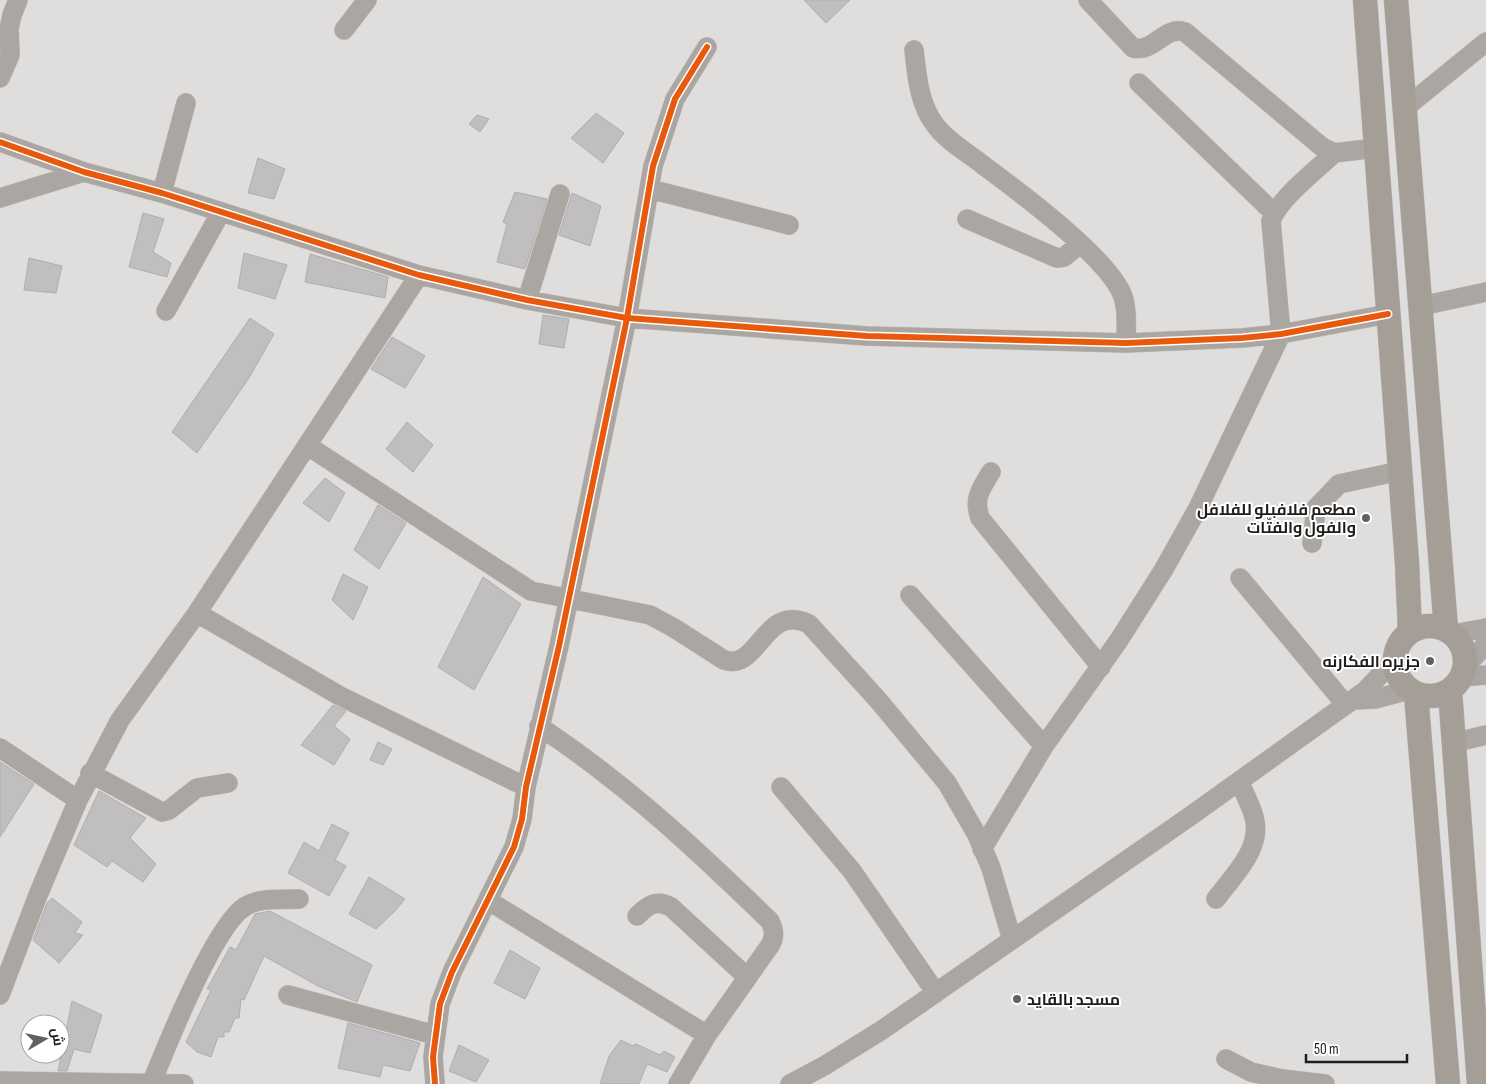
<svg xmlns="http://www.w3.org/2000/svg" width="1486" height="1084" viewBox="0 0 1486 1084" font-family="'Sofia Sans Condensed',Cairo,sans-serif">
<style>
.building{fill:#c0bebe;stroke:#afaead}
.lines{fill:none;stroke-linecap:round;stroke-linejoin:round}
.minor-casing{stroke:#bcbbbb;stroke-width:20}
.major-casing{stroke:#bcbbbb;stroke-width:25}
.minor{stroke:#aba6a1;stroke-width:19}
.major{stroke:#a49e97;stroke-width:24}
.cycleway-casing{stroke:#fff;stroke-width:9}
.cycleway{stroke:#e8590c;stroke-width:6}
.poi-dot{fill:#636160;stroke:#fff;stroke-width:2}
.labels{text-anchor:middle;stroke-width:4;stroke-linejoin:round;paint-order:stroke}
.poi-label{font-size:16px;font-weight:bold;fill:#1f1e1d;stroke:#fff;text-anchor:end}
</style>
<rect width="100%" height="100%" fill="#e0dedd"/>
<path class="building" d="M804,0H850L826,23Z
M596,113L624,133L603,163L571,138Z
M477,115L489,119L480,132L469,124Z
M258,158L285,169L274,199L248,193Z
M515,192L547,199L525,269L497,262L507,224L503,222Z
M572,193L601,206L590,246L559,235Z
M143,213L164,219L153,252L171,263L167,277L129,267Z
M244,253L287,265L275,299L238,288Z
M310,254L388,277L385,298L305,282Z
M29,258L62,266L56,293L24,290Z
M543,315L569,319L564,348L539,344Z
M250,318L274,334L249,378L197,453L172,432Z
M392,337L425,356L405,388L371,369Z
M407,422L433,445L413,472L386,449Z
M325,478L345,493L329,522L303,503Z
M378,505L406,523L379,569L354,550Z
M343,574L368,587L353,620L332,600Z
M483,577L521,604L474,690L438,667Z
M333,705L346,711L334,726L350,739L334,765L301,745Z
M378,742L392,749L383,765L370,760Z
M0,762L34,784L0,837Z
M99,791L146,818L130,838L156,864L143,882L112,861L107,867L74,845Z
M332,824L349,833L335,860L346,866L329,896L288,873L304,842L319,851Z
M369,877L405,899L394,912L376,929L349,914Z
M52,898L82,922L75,933L83,935L59,963L33,940L47,903Z
M270,911L372,965L357,1002L318,986L264,956L244,1000L241,999L239,1018H235L229,1032H224V1037H218L211,1057L197,1052L186,1042L211,990L207,989L230,947L236,950L255,914Z
M510,950L540,968L525,999L494,983Z
M72,1001L102,1015L90,1053L74,1049L67,1071H58Z
M348,1023L420,1043L410,1071L383,1065L380,1077L338,1068Z
M621,1040L633,1046L636,1044L660,1055L664,1051L675,1057L667,1072L647,1064L639,1084H600L609,1056Z
M459,1045L489,1060L476,1082L449,1071Z"/>
<g class="lines">
<g class="minor-casing">
<path id="minor" d="M1088,0L1133,48C1154,53 1165,25 1185,32L1322,147L1334,153L1376,148
M344,30L367,0
M914,50C917,76 919,105 936,126C948,142 968,153 983,165C1018,191 1106,256 1122,294C1128,309 1126,327 1126,343
M0,78L10,55L9,29L12,15L18,0
M1139,83L1274,213
M1405,108L1486,42
M0,142L84,172L162,193L419,275L527,300L627,318L867,336L1126,343L1242,338L1281,334L1388,314
M650,189L789,225
M162,193L186,103
M0,198L84,172
M967,219L1057,258L1064,257L1080,244
M527,300L560,194
M1421,306L1486,292
M166,311L221,212
M308,446L531,591L650,615L674,628L724,660C759,672 764,602 809,624L878,700L947,783L977,835L991,868L1012,940
M991,472C981,489 973,498 980,518L1101,667
M1312,543L1316,508L1339,484L1400,471
M1240,578L1346,705
M910,595L1044,746
M197,613L340,696L526,787
M1453,634L1486,628
M1465,667L1486,644
M1463,677L1486,675
M1354,700L1375,699L1409,690
M539,726C561,741 583,756 604,773C663,818 717,870 770,921C774,930 775,935 771,944L707,1035L678,1084
M1453,743L1486,735
M0,748L78,800
M90,773L162,812L169,810L197,788L228,783
M781,787L852,871L936,993
M982,849L1044,746L1119,640L1164,569L1198,508L1281,334L1271,221C1280,197 1316,171 1334,153
M1216,899C1233,876 1263,848 1254,817C1251,805 1244,793 1239,781
M489,901L707,1035
M637,916C648,905 656,899 671,907L747,977
M0,995L38,895L78,800L120,720L197,613L419,275
M288,995L435,1035
M1226,1059L1251,1072L1282,1079L1325,1084
M0,1081L184,1084
M152,1082C166,1047 216,922 246,906C261,897 282,900 299,899
M435,1084L433,1057L440,1004L452,972L514,847L522,819L526,787L559,646L627,318L653,166L675,99L707,47
M790,1084L824,1066L882,1030L1189,817L1365,691L1395,659"/>
</g>
<g class="major-casing">
<path id="major" d="M1365,0L1407,563L1410,632
M1396,0L1446,629
M1395 661a35 35 0 1 1 70 0a35 35 0 1 1-70 0Z
M1450,691L1479,1084
M1416,694L1448,1084"/>
</g>
<use href="#minor" class="minor"/>
<use href="#major" class="major"/>
<g class="cycleway-casing">
<path id="cycleway" d="M0,142L84,172L162,193L419,275L527,300L627,318L867,336L1126,343L1242,338L1281,334L1388,314
M435,1084L433,1057L440,1004L452,972L514,847L522,819L526,787L559,646L627,318L653,166L675,99L707,47"/>
</g>
<use href="#cycleway" class="cycleway"/>
</g>
<g class="poi-dot">
<circle cx="1366" cy="518" r="5"/>
<circle cx="1430" cy="661" r="5"/>
<circle cx="1017" cy="999" r="5"/>
</g>
<g class="labels">
<g class="poi-label">
<text x="1356" y="515">مطعم فلافيلو للفلافل<tspan x="1356" dy="18">والفول والفتّات</tspan></text>
<text x="1420" y="667">جزيره الفكارنه</text>
<text x="1027" y="1005" text-anchor="start">مسجد بالقايد</text>
</g>
</g>
<g transform="translate(45 1039) rotate(81)"><circle r="24" fill="#ffffff" stroke="#a5a5a5"/>
<path d="M0-4L9 19L0 12L-9 19Z" fill="#636160"/>
<text y="-8" font-size="14" font-weight="bold" text-anchor="middle" fill="#1f1e1d">ش</text>
</g>
<path d="M1306 1054v8h101v-8" fill="none" stroke="#1f1e1d" stroke-width="2.5"/>
<text x="1314" y="1054" font-size="15" fill="#1f1e1d" stroke="#ffffff" stroke-width="4" paint-order="stroke">50 m</text>
</svg>
